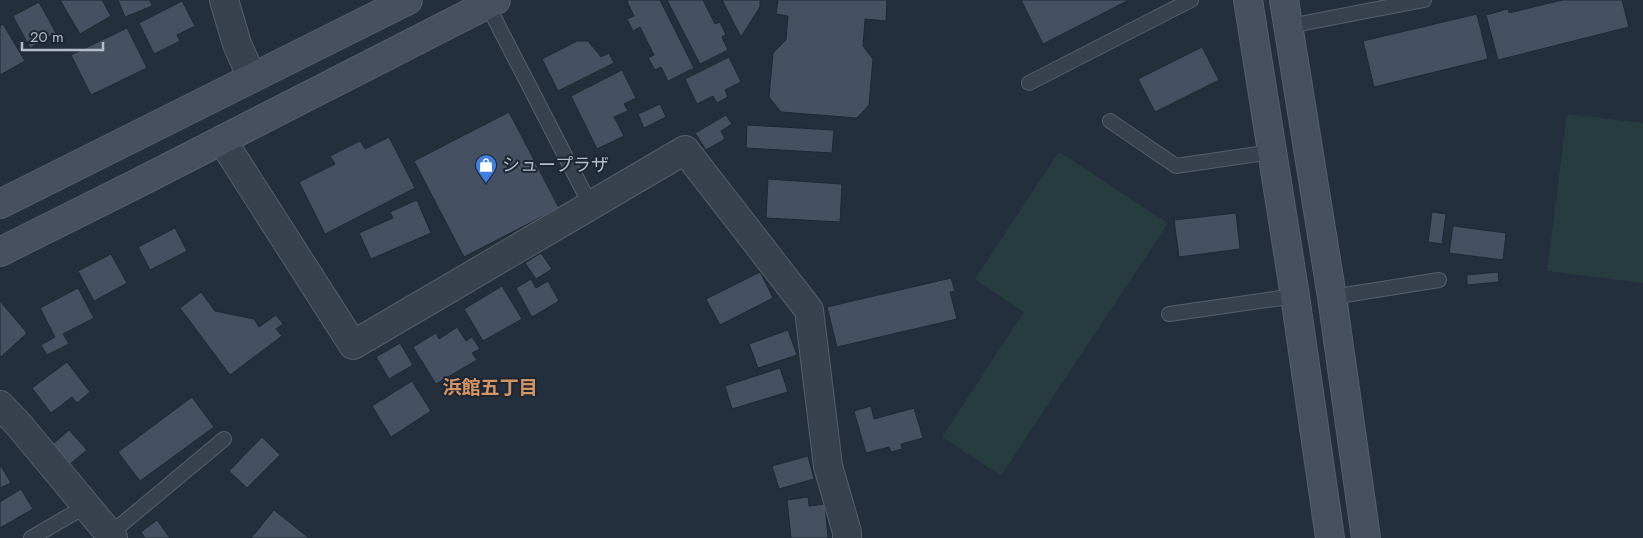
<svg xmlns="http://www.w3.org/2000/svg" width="1643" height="538" viewBox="0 0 1643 538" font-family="Jost,'Noto Sans JP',sans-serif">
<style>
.green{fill:#263c3f}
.building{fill:#455162;stroke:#1f2835}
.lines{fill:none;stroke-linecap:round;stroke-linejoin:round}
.lane-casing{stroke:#565f6c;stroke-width:16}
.street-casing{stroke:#565f6c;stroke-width:30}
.secondary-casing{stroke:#565f6c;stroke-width:30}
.lane{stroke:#38414e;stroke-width:14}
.street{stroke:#38414e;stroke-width:28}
.secondary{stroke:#465061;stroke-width:28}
.labels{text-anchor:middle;stroke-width:4;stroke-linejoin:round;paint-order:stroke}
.poi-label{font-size:18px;fill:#b4bcc9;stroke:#1d2633;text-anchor:start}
.neighbourhood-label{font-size:19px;font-weight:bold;fill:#d59563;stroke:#1d2633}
</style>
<rect width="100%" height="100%" fill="#242f3e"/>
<path class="green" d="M1567,114L1643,123V283L1547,271Z
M1059,152L1168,223L1001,476L942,437L1024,312L975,279Z"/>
<path class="building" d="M60,0H102L111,16L80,34Z
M118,0H150L152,6L125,17Z
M628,0H660L694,68L668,81L661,67L655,70L648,58L654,55L640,27L633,31L627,19L634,16L627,1Z
M667,0H703L715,24L720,22L726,35L722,37L728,50L700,64Z
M722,0H760V7L741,37Z
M778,0H887L886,21L865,19L863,46L873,59L869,105L857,118L781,112L769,97L773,53L786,40L788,16L776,14Z
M1021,0H1129L1043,44Z
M1562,0H1622L1629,27L1498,60L1486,15L1508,9L1509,13Z
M182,1L195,26L177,35L180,41L154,54L139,23Z
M39,2L56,33L30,48L13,16Z
M1477,14L1488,59L1374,87L1363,41Z
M3,24L25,61L0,75V26Z
M127,28L147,68L91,95L71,55Z
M577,41H588L601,57L609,53L614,63L558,91L542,59Z
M1202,47L1219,80L1155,112L1138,79Z
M729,57L741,82L725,90L728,97L717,103L713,96L697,104L685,79Z
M622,70L636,98L624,104L628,111L614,117L624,136L597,149L571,96Z
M660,104L666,117L644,128L638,114Z
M509,112L559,208L464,257L414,161Z
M726,115L732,124L721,131L725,139L706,150L695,133Z
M747,125L834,130L832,153L746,148Z
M389,137L415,188L325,234L299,182L335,164L330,156L360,141L365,149Z
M768,179L842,184L840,222L766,218Z
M417,200L431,233L371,259L359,233L393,218L390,212Z
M1432,212L1446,214L1442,244L1428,242Z
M1236,213L1240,249L1179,257L1174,220Z
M1453,226L1506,233L1503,260L1449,253Z
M175,228L187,251L150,270L138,247Z
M541,253L552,269L536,279L525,263Z
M111,254L127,283L94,301L78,271Z
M760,272L773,298L720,325L706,299Z
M1498,272L1499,282L1467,285V275Z
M951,278L955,291L950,292L957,319L837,347L827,307Z
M531,279L536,288L548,281L559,301L532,317L516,288Z
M502,286L522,319L483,341L464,309Z
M78,288L94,318L63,334L69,344L47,355L41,345L55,337L40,308Z
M201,292L215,311L254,319L259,327L276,315L283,324L276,329L282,336L230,375L180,308Z
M0,301L27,333L1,357L0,356Z
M457,327L466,341L472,337L480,349L472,353L477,360L436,384L413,347L436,333L439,339Z
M788,330L797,355L758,368L749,344Z
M400,343L413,365L389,379L376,357Z
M67,362L90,392L77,403L72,397L51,413L32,388Z
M780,368L788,392L732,409L725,386Z
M412,381L431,411L391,437L372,406Z
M192,397L214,427L140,481L118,452Z
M871,406L874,419L914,408L923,438L901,444L902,449L891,452L889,447L866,453L854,411Z
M69,430L87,450L70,464L53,444Z
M262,437L280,455L247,488L229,471Z
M808,456L814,479L779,489L772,466Z
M0,464L11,483L0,488Z
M21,489L33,509L0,528V502Z
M808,497L809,506L825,504L828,538H791L787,500Z
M274,510L309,538H251Z
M157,520L170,538H145L141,532Z"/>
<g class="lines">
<g class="lane-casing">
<path id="lane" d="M487,4L591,206
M1289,26L1424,0
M1029,83L1191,0
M1110,121L1176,166L1272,152
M1332,297L1439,280
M1169,314L1295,296
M110,534L224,439
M31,538L86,506"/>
</g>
<g class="street-casing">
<path id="street" d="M224,0L237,44L252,78
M222,140L353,345L685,150L809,310L828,466L847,532V538
M0,405L19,425L113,538"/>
</g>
<g class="secondary-casing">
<path id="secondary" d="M1248,0L1295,296L1330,538
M1284,0L1332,297L1366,538
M0,204L408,0
M0,252L134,185L496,0"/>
</g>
<use href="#lane" class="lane"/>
<use href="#street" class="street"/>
<use href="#secondary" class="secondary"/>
</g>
<defs>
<g id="shop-pin" transform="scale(1.125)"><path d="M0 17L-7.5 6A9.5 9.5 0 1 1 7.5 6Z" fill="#3f7fe0" stroke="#1d2633"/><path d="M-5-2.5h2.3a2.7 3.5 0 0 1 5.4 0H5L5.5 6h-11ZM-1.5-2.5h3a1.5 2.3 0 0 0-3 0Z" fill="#fff"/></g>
</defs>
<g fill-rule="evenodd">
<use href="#shop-pin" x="486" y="165"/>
</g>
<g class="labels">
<g class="poi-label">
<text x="502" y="171">シュープラザ</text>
</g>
<g class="neighbourhood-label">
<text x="490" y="394">浜館五丁目</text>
</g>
</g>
<path d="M22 42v8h81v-8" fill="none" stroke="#b4bcc9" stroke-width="2.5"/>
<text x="30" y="42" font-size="15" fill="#b4bcc9" stroke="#1d2633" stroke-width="4" paint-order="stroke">20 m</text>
</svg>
